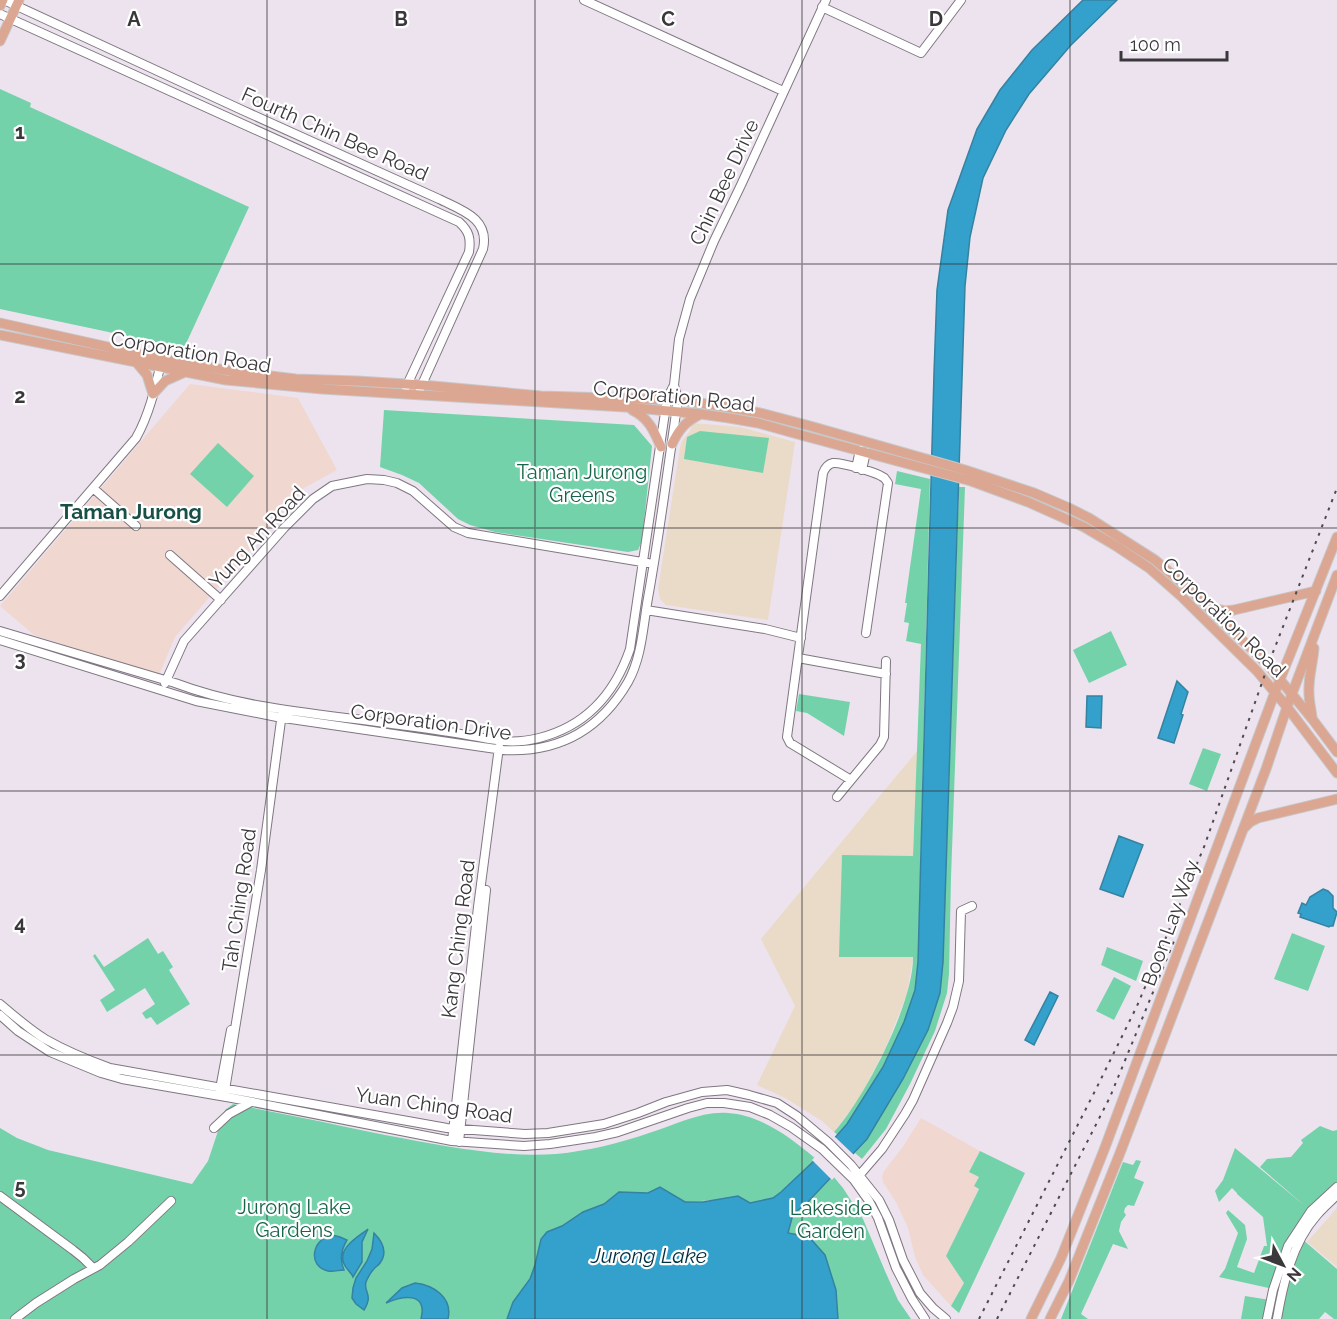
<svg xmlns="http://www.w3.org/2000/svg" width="1337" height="1319" viewBox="0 0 1337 1319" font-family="Raleway,sans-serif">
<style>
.commercial{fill:#f0d7d0}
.education{fill:#eadac8}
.green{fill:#74d2aa}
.water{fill:#33a1cc;stroke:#3582a1;stroke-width:1.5}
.pier{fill:#ece3ee}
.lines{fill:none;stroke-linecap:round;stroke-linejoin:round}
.minor-casing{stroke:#7f7781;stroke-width:10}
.major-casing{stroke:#c8c7c8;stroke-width:11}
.minor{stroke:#fff;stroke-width:8}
.major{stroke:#dba792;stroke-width:9}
.rail{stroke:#4e4b4f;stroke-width:2;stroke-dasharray:3 6;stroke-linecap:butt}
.grid{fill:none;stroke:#3b383c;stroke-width:1.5;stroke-opacity:0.55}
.labels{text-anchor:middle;stroke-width:4.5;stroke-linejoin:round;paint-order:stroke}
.street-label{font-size:20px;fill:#3b383c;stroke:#fff}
.park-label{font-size:20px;fill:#166449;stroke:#fff}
.neighbourhood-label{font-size:21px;font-weight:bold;fill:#185046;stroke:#fff}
.water-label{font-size:21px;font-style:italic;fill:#003142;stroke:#fff}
.grid-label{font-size:20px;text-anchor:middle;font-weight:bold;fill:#3b383c;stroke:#fff;stroke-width:4.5;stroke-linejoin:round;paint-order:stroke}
</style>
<rect width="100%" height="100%" fill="#ece3ee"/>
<path class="commercial" d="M190,384L298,398L337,470L304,488L175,637L159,675L34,635L0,606Z
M921,1118L980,1151L969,1172L979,1177V1189L946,1256L964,1283L951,1306L923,1275L915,1257L908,1228L897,1204L883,1182L882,1176L884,1171L902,1148Z"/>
<path class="education" d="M692,423L740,427L795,442L768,620L666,605L660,599L658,589L680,448L682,441L690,431Z
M918,750L913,848V957L907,994L885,1049L872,1074L857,1102L834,1132L822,1121L787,1099L757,1085L795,1006L761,939Z
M1337,1208V1267L1307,1242Z"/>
<path class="green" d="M0,89L31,103L30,107L249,207L184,348L0,309Z
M384,410L634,425L652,446L642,541L638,550L628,552L495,532L470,525L458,519L419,483L402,475L380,467Z
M700,431L769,438L763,473L684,459L687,437Z
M218,443L254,476L227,507L190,474Z
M897,471L930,479L918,962L915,990L904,1022L883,1067L847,1124L838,1135L834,1132C865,1098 914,1002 913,957H839L842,855L913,856L921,644L906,641L909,623L904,622L907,603H905L906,596L921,489L895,484Z
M959,487H965L951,878L949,974L947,993L935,1031L910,1084L886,1129L862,1159L855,1153L867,1139L903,1079L928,1030L939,993L943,962Z
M1111,631L1127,665L1089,683L1073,650Z
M799,694L850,702L844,736L807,713L796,711Z
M1203,748L1221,754L1207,791L1189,784Z
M1292,933L1325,946L1308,991L1274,979Z
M148,938L158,954L163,951L173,967L169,970L190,1004L157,1025L151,1017L146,1019L142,1013L155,1004L145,988L107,1012L100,1000L115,990L93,956L95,954L104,967Z
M1107,947L1143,961L1136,981L1101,965Z
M1114,977L1131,986L1114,1020L1096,1011Z
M233,1104C284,1114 334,1124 385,1135C440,1145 500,1158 556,1154C588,1151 620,1143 649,1133C675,1125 701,1111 728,1113C761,1115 791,1138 816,1159L781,1192L773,1198L750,1203L715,1200L685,1202L660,1187L648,1193L619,1192L604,1204L583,1212L562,1226L547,1232L541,1238L535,1265L530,1279L513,1302L507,1319H0V1128L17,1138L48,1150L192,1184L208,1161L225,1110Z
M1320,1126L1333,1131L1337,1130V1186L1286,1246L1273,1289L1219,1277L1225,1269L1238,1233L1226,1213L1228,1210L1245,1225L1247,1239L1237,1267L1254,1273L1264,1246H1267L1263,1217L1237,1194V1193L1232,1188L1219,1202L1215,1191L1223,1180L1235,1148L1304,1205L1260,1167L1267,1159L1291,1157L1303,1143L1301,1140Z
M980,1151L1025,1173L959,1313L951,1306L964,1283L946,1256L979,1189L974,1186L979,1177L969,1172Z
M1136,1160L1141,1161L1134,1178L1144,1182L1134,1206L1128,1205L1125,1208L1124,1212L1126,1215L1121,1222L1119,1231L1128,1249L1113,1244L1081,1314L1088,1319H1061L1123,1162L1133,1165Z
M833,1176L843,1188L863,1219L885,1271L898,1300L911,1319H838L836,1290L825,1255L788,1234L793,1214L806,1204Z
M1302,1239L1337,1269V1319H1334L1325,1312L1319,1319H1279L1284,1292Z
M1245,1296L1270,1300L1266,1319H1241Z"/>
<path class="water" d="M1083,0H1117L1071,45L1029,94L1006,130L983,178L970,237L965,286L943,962L940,993L928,1030L903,1079L867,1139L806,1204L793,1214L788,1233L809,1237L825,1255L836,1290L838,1319H507L513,1302L530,1279L535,1265L541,1239L547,1232L562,1226L583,1212L604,1204L619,1192L648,1193L660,1187L685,1202H703L738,1196L750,1203L773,1198L781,1192L816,1159L847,1124L883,1067L904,1022L915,990L918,962L934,373L937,290L948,210L977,129L1000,90L1032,50Z
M1177,681L1188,692L1181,714L1183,715L1174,743L1158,738Z
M1087,696H1102L1101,728L1086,727Z
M1119,836L1143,845L1123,897L1100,889Z
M1323,889L1328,891L1333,896V908L1337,912L1333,926H1330L1329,927L1300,917L1301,914L1298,913L1302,903L1306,905L1310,897Z
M1050,992L1058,996L1034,1045L1025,1040Z
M368,1229L362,1242V1262L353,1277C351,1272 346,1269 344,1264C337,1248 358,1237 368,1229Z
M374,1233C382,1241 388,1252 380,1263C378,1266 375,1267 373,1270C371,1272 367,1279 366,1282C363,1292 374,1294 364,1310L356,1304L352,1298L353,1288L356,1278L367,1261L372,1249Z
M332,1235L340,1237L347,1240C341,1250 339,1259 344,1270C339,1270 333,1272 328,1271C307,1266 312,1239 332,1235Z
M415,1283C433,1285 453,1297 448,1319H421C428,1291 402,1296 386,1303L402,1288Z"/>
<path class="pier" d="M834,1136L854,1155L832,1180L812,1160Z"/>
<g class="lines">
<g class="minor-casing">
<path id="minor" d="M4,0L242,110L439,199C461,210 490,218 483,249L420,389
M584,0L783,91
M822,7L921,53L961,0
M0,14L459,222C469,231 471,238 469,252L406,387
M856,468L860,450
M862,470L866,452
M93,488L136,526
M170,555L221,600
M0,596L136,438C149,415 155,389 161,363
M646,610L765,629L801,638
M0,631L175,683C246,710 325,714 400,725C422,728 445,731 467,735C496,740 510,745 539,738C586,726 615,693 630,649L667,399L674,385L679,339L690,299L714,241L741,185L826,0
M0,640L196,701L277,717L503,750C558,753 600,730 628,682C642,657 643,626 648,598C660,532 668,466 678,400L674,385
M798,658L886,674
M165,683L184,641L284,528L313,499L332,486L367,479L384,480L397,483L413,491L454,527L468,533L648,563
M851,780L790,743L787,737L823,473C825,468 828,464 833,463C841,462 874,472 881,476C886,478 885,479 888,483L866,633
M837,797L880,745L884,737L886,661
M0,1004C14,1016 29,1029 45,1039C66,1051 88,1060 110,1068L447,1128L525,1134L548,1133L604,1124L638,1113L666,1102L702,1092L727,1090L749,1095L777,1103L797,1116L828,1142L851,1165L879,1200L889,1220L903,1260L920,1293L933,1308L946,1319
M0,1015L18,1031L50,1052L101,1073L122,1079L232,1098L452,1141L524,1146L550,1144L596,1137L618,1132L688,1108L707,1103H724L750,1107L770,1115L791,1127L822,1149L854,1180L869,1201L878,1218L896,1268L912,1299L925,1319
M220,1089L231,1030
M225,1090L261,870L282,713
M214,1128L229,1114L251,1102
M452,1141L478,907L499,747
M459,1142L486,890
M857,1178L882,1149L905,1114L913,1100L947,1023L953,1007L959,981L961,911L972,906
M0,1196L73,1250L83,1258L93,1268
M15,1319L36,1303L74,1279L100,1265L128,1242L171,1201
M1267,1319L1273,1290L1288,1246L1311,1211L1337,1187
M1277,1319C1283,1284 1292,1243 1317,1215C1323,1208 1330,1202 1337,1195"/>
</g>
<g class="major-casing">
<path id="major" d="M0,6L3,0
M0,41L19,0
M0,323L162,359L236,372L296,379L357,381L422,385L541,396L678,400L721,406L760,413L810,426L965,470L1034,493L1069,508L1089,518L1155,560L1188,588L1268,665L1313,720L1337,752
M0,335L226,380L322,389L625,407L701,414L729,418L758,423L790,432L971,481L1028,502L1084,527L1116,546L1149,568L1183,598L1257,671L1287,707L1337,773
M137,363L147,375L153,394
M153,394L165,381L183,373
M632,410C649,418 654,431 661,447
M672,444C679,429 686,421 701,414
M1211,608L1225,611L1234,610L1316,591
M1312,717C1311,709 1309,701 1309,693C1308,678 1313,663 1314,648
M1243,829L1250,822L1258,818L1337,799
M1031,1319L1061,1258L1104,1150L1275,692L1337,537
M1050,1319L1069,1281L1120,1153L1266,769L1287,707L1337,575"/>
</g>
<use href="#minor" class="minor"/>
<use href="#major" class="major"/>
<path class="rail" d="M979,1319L1096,1089L1137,1006L1204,847L1270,660L1337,488
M997,1319L1110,1097L1174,941"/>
</g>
<path class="grid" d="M267,0V1319M535,0V1319M802,0V1319M1070,0V1319M0,264H1337M0,528H1337M0,791H1337M0,1055H1337"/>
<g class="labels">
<g class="street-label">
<text transform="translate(335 134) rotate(24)" y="7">Fourth Chin Bee Road</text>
<text transform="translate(724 182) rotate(-65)" y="7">Chin Bee Drive</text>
<text transform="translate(191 352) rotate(10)" y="7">Corporation Road</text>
<text transform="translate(674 396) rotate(6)" y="7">Corporation Road</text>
<text transform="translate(257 537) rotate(-47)" y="7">Yung An Road</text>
<text transform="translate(1224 617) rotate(44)" y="7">Corporation Road</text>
<text transform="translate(431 722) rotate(8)" y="7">Corporation Drive</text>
<text transform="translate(239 900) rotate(-82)" y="7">Tah Ching Road</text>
<text transform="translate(1170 923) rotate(-70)" y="7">Boon Lay Way</text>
<text transform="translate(458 939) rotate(-83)" y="7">Kang Ching Road</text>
<text transform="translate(434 1105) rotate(8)" y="7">Yuan Ching Road</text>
</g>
<g class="park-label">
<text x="582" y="479">Taman Jurong<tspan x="582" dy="23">Greens</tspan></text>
<text x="294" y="1214">Jurong Lake<tspan x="294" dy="23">Gardens</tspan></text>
<text x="831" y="1215">Lakeside<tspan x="831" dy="23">Garden</tspan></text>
</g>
<g class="neighbourhood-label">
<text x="131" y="519">Taman Jurong</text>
</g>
<g class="water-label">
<text x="649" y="1263">Jurong Lake</text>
</g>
</g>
<g class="grid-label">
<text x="134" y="26">A</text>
<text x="401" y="26">B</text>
<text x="668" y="26">C</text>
<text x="936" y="26">D</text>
<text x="20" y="139">1</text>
<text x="20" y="403">2</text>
<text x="20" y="666">3</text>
<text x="20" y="930">4</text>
<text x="20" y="1194">5</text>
</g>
<g transform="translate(1283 1265) rotate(131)" stroke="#ffffff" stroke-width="4.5" paint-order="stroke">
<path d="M0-4.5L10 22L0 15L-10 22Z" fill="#3b383c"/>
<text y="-9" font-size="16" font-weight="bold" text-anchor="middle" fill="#3b383c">N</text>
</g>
<path d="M1121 51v9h106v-9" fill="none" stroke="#3b383c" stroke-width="3"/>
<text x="1130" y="51" font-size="18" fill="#3b383c" stroke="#ffffff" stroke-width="4.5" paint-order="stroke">100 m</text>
</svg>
